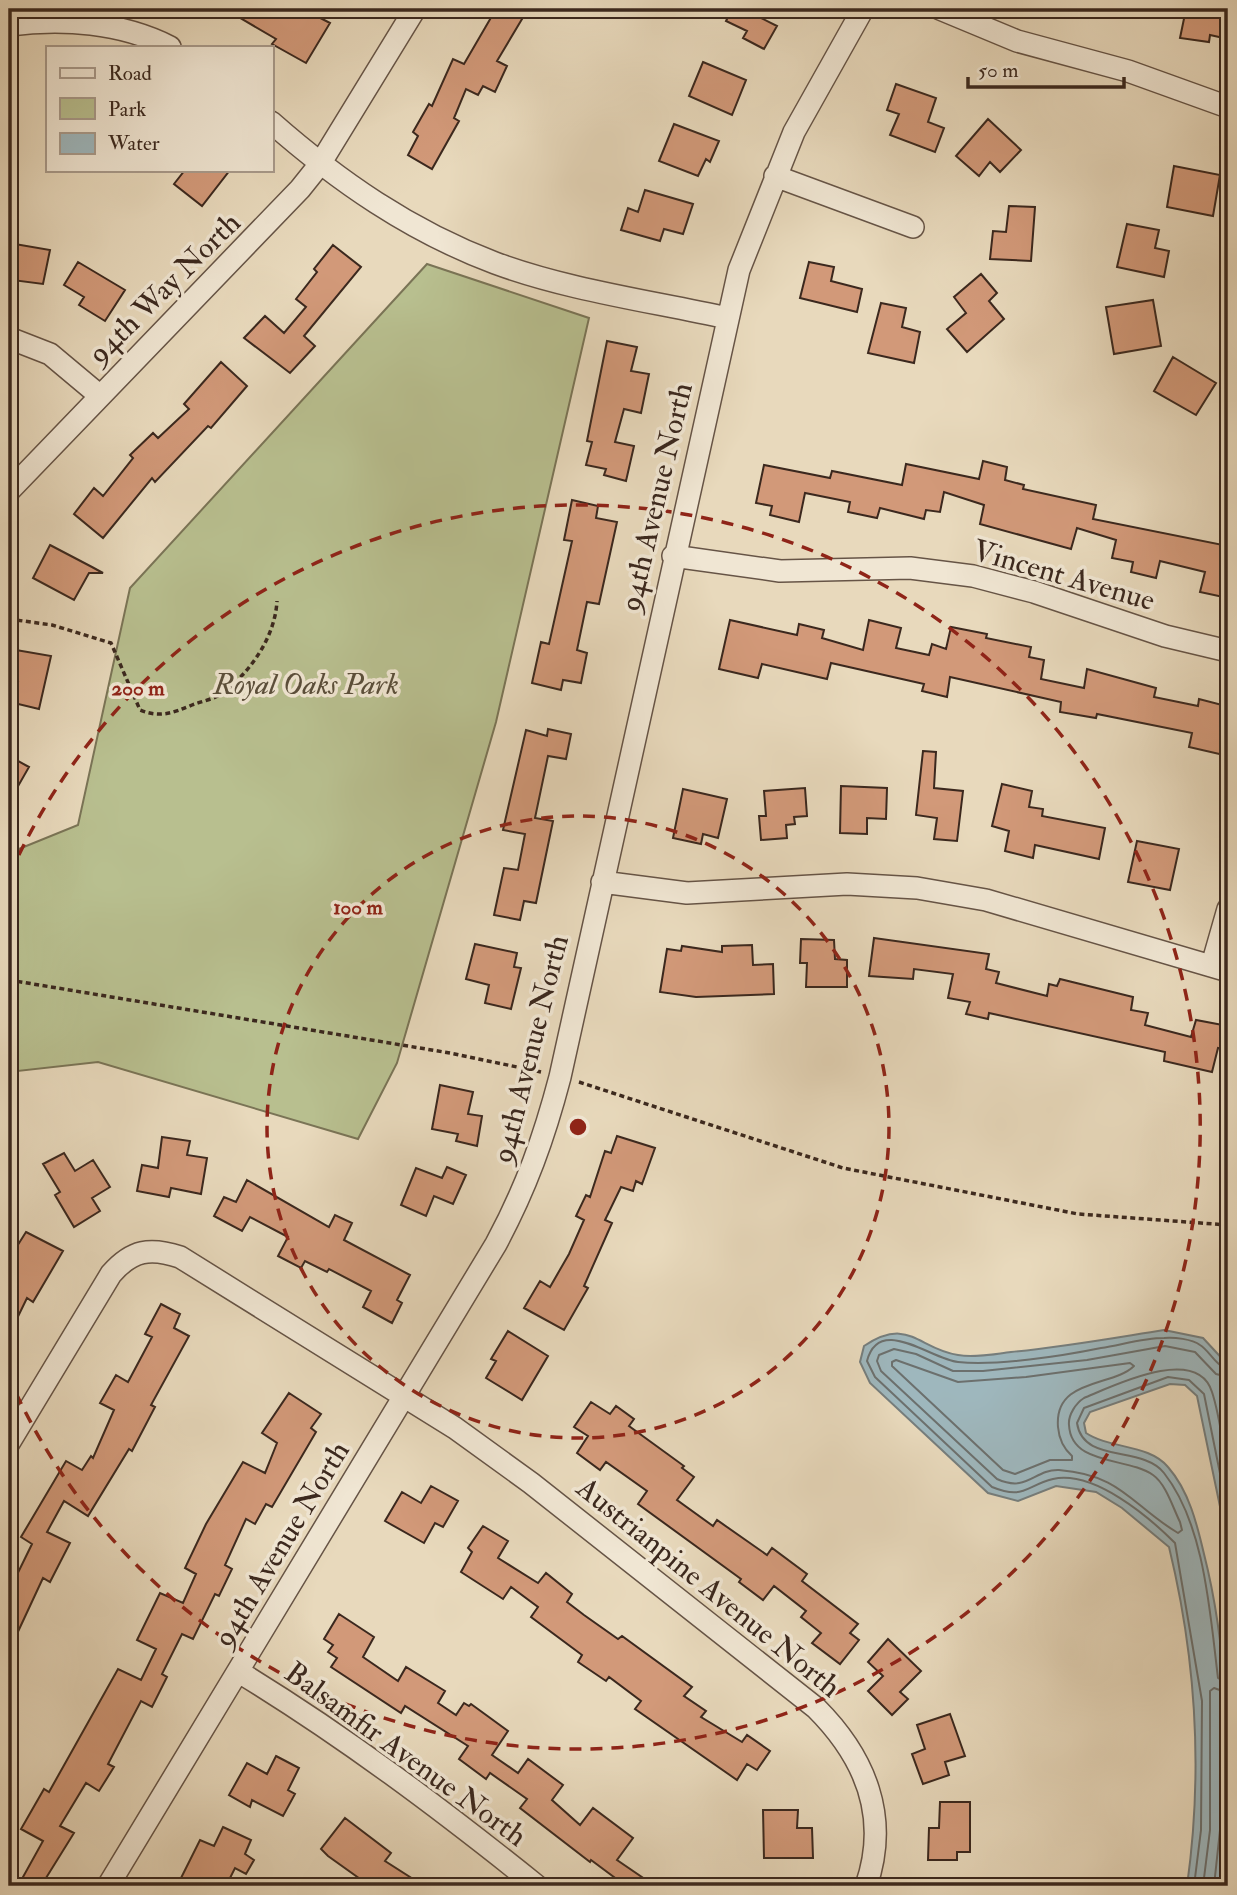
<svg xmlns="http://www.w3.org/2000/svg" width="1237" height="1895" viewBox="0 0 1237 1895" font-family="'IM FELL Double Pica',serif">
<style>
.green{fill:#b8bf8f;stroke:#7a7456;stroke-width:2}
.water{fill:#9eb7bd;stroke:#767e7d;stroke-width:2}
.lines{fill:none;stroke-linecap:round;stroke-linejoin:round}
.shore{stroke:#6c706e;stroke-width:2}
.building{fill:#d29979;stroke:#3b281e;stroke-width:2}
.street-casing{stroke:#665446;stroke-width:24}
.path{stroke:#3b281e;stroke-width:3.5;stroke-dasharray:5 3.5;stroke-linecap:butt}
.street{stroke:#f0e6d3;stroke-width:21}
.ring{fill:none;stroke:#8f2418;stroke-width:3.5;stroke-dasharray:12 9}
.labels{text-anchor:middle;stroke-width:7;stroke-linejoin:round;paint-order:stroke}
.street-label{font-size:30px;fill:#3b281e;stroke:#f0e6d3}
.park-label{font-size:30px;font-style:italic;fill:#5a4e3a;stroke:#f0e6d3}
.centre{fill:#8f2418;stroke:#f0e6d3;stroke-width:3.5}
.ring-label{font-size:21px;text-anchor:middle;font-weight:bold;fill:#8f2418;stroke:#f0e6d3;stroke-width:7;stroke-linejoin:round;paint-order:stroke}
</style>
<rect width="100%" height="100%" fill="#e8d9bc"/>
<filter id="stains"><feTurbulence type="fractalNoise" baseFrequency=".00286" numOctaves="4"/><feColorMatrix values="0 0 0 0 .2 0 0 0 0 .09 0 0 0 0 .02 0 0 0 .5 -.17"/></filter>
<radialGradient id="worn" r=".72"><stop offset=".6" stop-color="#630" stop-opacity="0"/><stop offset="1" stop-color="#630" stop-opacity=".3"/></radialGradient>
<path class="green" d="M427,264L589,318L496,722L397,1063L358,1139L98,1062L9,1072V853L78,825L130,588Z"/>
<path class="water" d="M1164,1330L1203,1338L1228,1365V1545L1197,1396L1185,1385L1170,1384L1090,1412L1084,1423L1086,1433C1110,1449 1149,1444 1168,1467C1189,1491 1197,1524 1204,1554C1232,1664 1228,1774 1228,1886H1187C1203,1772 1196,1658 1169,1547L1122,1508L1096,1492L1056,1486L1018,1501L988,1493L870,1383L860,1362L864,1346C909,1316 918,1349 958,1355C975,1358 994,1354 1011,1352C1063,1347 1113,1338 1164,1330Z"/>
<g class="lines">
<path class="shore" d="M896,1360L958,1382L1026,1377L1130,1363L1134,1366C1113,1387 1054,1378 1058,1427C1059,1439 1063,1448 1072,1456V1460H1050L1015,1474L1003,1470L892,1366V1362Z
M1228,1377L1216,1374L1195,1352L1165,1346L1087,1360L983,1371H953L916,1354L894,1349L879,1355L877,1361L881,1371L997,1479C1028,1493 1034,1469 1059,1470C1122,1475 1131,1505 1178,1533L1182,1530L1180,1522C1173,1508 1166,1484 1153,1475C1128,1457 1071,1466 1069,1425C1068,1415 1076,1403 1084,1398C1113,1386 1197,1344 1212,1392C1220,1416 1223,1447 1228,1472
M1228,1513L1204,1394L1189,1380L1168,1377L1084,1408L1077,1423C1083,1464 1142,1445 1164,1473C1205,1525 1210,1614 1218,1678L1228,1684
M1194,1886L1201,1830L1202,1701L1175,1543C1149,1517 1094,1470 1053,1479C1025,1486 1024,1500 992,1487L875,1377L867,1361C879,1314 932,1360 958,1362C997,1366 1062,1356 1101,1348C1121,1345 1143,1338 1164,1338C1174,1337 1192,1339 1200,1345C1210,1351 1216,1367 1228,1368
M1203,1886L1210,1830V1691L1214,1688L1228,1693
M1214,1886L1220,1830L1221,1707L1228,1704"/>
</g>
<path class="building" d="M225,9H303L330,23L306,63L272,44L276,39Z
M496,9H528L497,61L507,66L495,92L483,86L478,95L466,89L454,118L459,121L432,169L408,155L418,136L413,132L429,104L432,106L453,59L464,64Z
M732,9H763L759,17L777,26L764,49L743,38L747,31L726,21Z
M1186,9L1228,12V39L1210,35L1209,42L1180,38Z
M703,62L746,80L732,115L689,96Z
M896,84L936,98L928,122L944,128L935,152L890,135L899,114L887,110Z
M988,119L1021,150L1000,172L990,162L979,176L956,156Z
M674,124L719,141L710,162L706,159L698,176L659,161Z
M1174,166L1220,175L1213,216L1167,207Z
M185,170H230L202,206L174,184Z
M645,190L693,204L683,234L664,229L660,241L621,230L628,208L638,212Z
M1009,206L1035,207L1031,261L990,259L993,231L1006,232Z
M1127,224L1159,230L1155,248L1169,251L1164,277L1117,267Z
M9,243L50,250L43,284L12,280L14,271L9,270Z
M333,245L361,267L304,336L315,346L290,373L244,338L265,316L284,333L306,307L296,299L317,272L314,269Z
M78,262L125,290L105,321L79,305L84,297L64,285Z
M809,262L834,267L831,281L862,289L857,312L800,298Z
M981,274L997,293L989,301L1004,319L967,352L947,329L966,313L954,297Z
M1153,300L1161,346L1114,354L1106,307Z
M881,303L906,308L902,327L920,332L914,363L868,353Z
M607,341L637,347L631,371L649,374L641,413L624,409L615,442L634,446L626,481L604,475L606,469L586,465L592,442L587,441Z
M1173,357L1216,383L1196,415L1154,391Z
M221,362L247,386L211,428L208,426L155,482L152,478L103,538L74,514L94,488L103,496L133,458L130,455L153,433L158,438L189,409L184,404Z
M983,461L1007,467L1005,480L1024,485L1023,489L1096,505L1093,519L1228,546V598L1200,592L1205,572L1160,561L1156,578L1131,572L1133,562L1112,558L1116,540L1077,528L1071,549L980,524L984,505L944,492L940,512L926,510L924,519L880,508L877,518L848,512L850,502L805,493L799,522L770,515L772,506L756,503L764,465L830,478L832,471L902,485L906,464L979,479Z
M572,500L598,506L596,518L617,522L599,604L587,602L577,650L587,653L581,683L563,680L561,690L532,683L541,642L549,644L572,541L564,540Z
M50,545L92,567L103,573H89L74,600L33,578Z
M730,620L797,635L799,624L824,630L822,638L863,650L869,620L901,628L896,648L929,655L932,644L946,649L951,627L987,634L986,638L1031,647L1029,657L1044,660L1041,679L1084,688L1087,669L1156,688L1154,697L1198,706L1199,699L1226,706L1228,756L1189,747L1192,733L1097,714L1096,718L1060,712L1061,702L950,677L947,697L922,691L924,684L831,663L827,679L762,664L758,678L719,669Z
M16,650L51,656L39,709L14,703L18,682L9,680Z
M548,729L571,734L566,759L548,756L535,818L553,821L536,903L524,901L520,920L494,915L504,868L518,870L525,834L503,830L526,730L547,736Z
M923,751L936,752L934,788L963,791L957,841L934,839L937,818L916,815Z
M9,756L29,767L9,802Z
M1002,784L1032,791L1029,807L1043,809L1042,816L1105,828L1099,859L1035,845L1033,858L1005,851L1009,831L992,826Z
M841,786L887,788L886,819L867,818V834L840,833Z
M805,788L807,816L794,817L795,824L786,825L787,838L761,840L759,816H766L764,791Z
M683,789L727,799L718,838L703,834L701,844L673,838Z
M1137,841L1179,849L1170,890L1128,882Z
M874,938L989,954L986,969L999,972L996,983L1047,996L1049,984L1057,986L1060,979L1133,997L1131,1010L1148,1013L1145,1025L1191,1037L1196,1020L1228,1026L1223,1049L1218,1048L1212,1072L1164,1061L1165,1052L989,1013L988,1019L966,1014L970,1002L948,998L953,974L914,969L913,979L869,976Z
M801,939L834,940L835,959L847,960V987H806L807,963H800Z
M475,944L517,953L514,967L521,968L511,1009L485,1003L489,985L466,979Z
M752,945L753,965L773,964L774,994L696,997L660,992L667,949L681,951L682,946L722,952V946Z
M440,1085L473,1092L468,1114L482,1116L477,1146L456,1141L458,1134L432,1129Z
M617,1136L655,1148L642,1184L636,1181L633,1191L621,1187L605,1220L612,1223L584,1286L588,1288L564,1330L524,1308L540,1281L550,1287L569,1254L584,1220L576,1216L586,1195L590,1197L605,1151L611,1153Z
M162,1137L190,1141L187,1155L207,1158L201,1194L171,1188L169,1197L137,1191L142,1165L158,1168Z
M64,1153L75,1171L93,1160L110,1187L92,1198L100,1211L74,1227L55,1195L60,1192L43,1164Z
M447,1167L466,1175L453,1204L434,1196L426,1216L401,1205L416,1168L442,1178Z
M247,1180L329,1227L335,1215L352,1223L344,1240L410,1275L397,1300L402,1303L392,1323L363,1307L371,1291L329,1269L327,1272L305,1261L301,1268L278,1256L288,1237L250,1217L242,1231L214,1216L224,1197L236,1202Z
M26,1232L63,1251L33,1302L27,1298L9,1335V1286L16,1274L9,1270V1259Z
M161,1304L180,1314L174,1328L189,1336L151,1405L155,1407L132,1451L129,1449L88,1516L64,1501L47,1532L70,1543L50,1582L43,1578L9,1651V1591L32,1544L21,1537L66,1461L82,1470L91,1456L93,1458L114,1410L100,1403L116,1375L128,1382L152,1337L145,1334Z
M508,1331L548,1356L522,1400L486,1378L496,1361L491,1359Z
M289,1393L321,1414L311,1428L316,1432L272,1507L266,1504L255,1524L246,1519L225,1565L232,1569L219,1596L215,1594L193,1639L182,1634L162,1674L167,1677L152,1707L141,1701L108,1764L114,1767L99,1791L86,1783L60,1826L74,1833L41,1886H18L43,1841L21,1829L44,1789L49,1792L118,1669L141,1680L156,1649L137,1640L160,1593L183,1603L196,1574L185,1568L206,1524L243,1462L265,1473L277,1443L262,1433Z
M591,1402L610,1414L616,1406L634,1419L629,1426L684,1466L682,1468L694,1477L677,1500L713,1526L717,1520L767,1555L772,1548L807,1574L802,1581L858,1624L850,1633L859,1640L840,1664L812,1643L821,1633L801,1617L806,1611L774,1586L763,1600L739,1582L741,1579L638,1504L647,1491L606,1462L600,1470L577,1453L588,1436L574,1427Z
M431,1486L458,1501L443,1527L435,1523L424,1543L385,1521L402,1492L421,1503Z
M483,1526L508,1541L498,1558L538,1583L546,1573L572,1594L567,1602L584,1615L618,1639L622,1636L692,1687L684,1696L706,1711L701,1717L742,1742L747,1735L770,1751L757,1770L747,1764L737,1780L635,1709L641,1701L609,1677L606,1681L578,1662L582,1655L531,1617L538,1607L511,1587L503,1599L461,1572L472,1552L468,1548Z
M339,1614L374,1637L363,1657L398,1681L406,1667L445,1691L438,1703L456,1715L464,1703L469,1706L471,1704L508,1731L492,1755L518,1773L528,1759L563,1785L552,1800L580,1825L593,1808L633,1838L617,1860L655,1886H626L591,1860L590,1862L520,1808L527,1799L490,1773L486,1779L459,1759L468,1746L405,1706L401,1713L331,1667L337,1658L328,1652L333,1645L324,1639Z
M888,1639L921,1671L900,1692L908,1699L892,1715L868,1691L883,1676L868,1662Z
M950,1714L965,1756L945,1762L949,1775L923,1784L912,1754L925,1749L917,1725Z
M276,1756L299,1768L288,1790L295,1794L283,1816L252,1800L250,1807L229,1795L247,1763L267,1774Z
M940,1802H970V1852H957V1860H928L929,1828H939Z
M763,1810H798L797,1828H812L813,1858H764Z
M345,1818L391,1853L385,1861L424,1886H370L328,1856L321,1849Z
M223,1827L251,1840L245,1854L254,1860L246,1874L235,1868L226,1886H177L200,1840L214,1846Z"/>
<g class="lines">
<g class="street-casing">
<path id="street" d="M940,9L1017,41L1128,71L1228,107
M9,25C62,18 121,22 170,47
M271,122C338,181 410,231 495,263C568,290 650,301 727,318
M775,176L913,227
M9,338L50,354L99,395
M9,491L300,189L320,164L415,9
M673,556L780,571L910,568L973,576L1034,592L1165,636L1228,651
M602,882L687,893L847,884L917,888L986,900L1228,971
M1212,965L1228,909
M9,1443L111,1274C132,1250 150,1247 180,1257L455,1428L531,1483L816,1708C865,1757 890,1817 866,1886
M239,1672C344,1736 441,1809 537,1886
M108,1886L496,1244C526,1188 544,1138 560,1077L739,270L794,132L863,9"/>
</g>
<path class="path" d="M9,619L52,625L111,643L140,710C160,718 173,713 192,705C202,701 215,699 223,693C251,671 275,637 277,601
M9,980L450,1053L541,1072
M579,1082L843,1168L1078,1214L1228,1225"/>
<use href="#street" class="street"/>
</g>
<g class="ring">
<circle cx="578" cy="1127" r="311"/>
<path d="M10 874A622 622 0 1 1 10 1380"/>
</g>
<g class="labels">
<g class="street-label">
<text transform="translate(164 288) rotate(-45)" y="10">94th Way North</text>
<text transform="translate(656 497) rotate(-77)" y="10">94th Avenue North</text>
<text transform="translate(1064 575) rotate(16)" y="10">Vincent Avenue</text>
<text transform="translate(530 1049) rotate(-76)" y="10">94th Avenue North</text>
<text transform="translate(281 1544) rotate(-59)" y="10">94th Avenue North</text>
<text transform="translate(709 1587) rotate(39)" y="10">Austrianpine Avenue North</text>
<text transform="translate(406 1754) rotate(36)" y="10">Balsamfir Avenue North</text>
</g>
<g class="park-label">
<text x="306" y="694">Royal Oaks Park</text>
</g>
</g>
<circle cx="578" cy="1127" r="10" class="centre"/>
<g class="ring-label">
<text x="138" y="695">200 m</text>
<text x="358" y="914">100 m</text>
</g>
<rect width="1237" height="1895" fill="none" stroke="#e8d9bc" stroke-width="35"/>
<rect x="10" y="10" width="1216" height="1874" fill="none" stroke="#3b281e" stroke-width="3.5"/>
<rect x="18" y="18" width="1202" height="1860" fill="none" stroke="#3b281e" stroke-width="2"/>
<rect x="46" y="46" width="228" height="126" fill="#f0e6d3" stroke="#a89a8b" stroke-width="2"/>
<rect x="60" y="68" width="35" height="10" fill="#f0e6d3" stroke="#a89a8b" stroke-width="2"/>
<text x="108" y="80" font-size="21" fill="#3b281e">Road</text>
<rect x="60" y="98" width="35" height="21" fill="#b8bf8f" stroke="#a89a8b" stroke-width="2"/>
<text x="108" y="116" font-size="21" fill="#3b281e">Park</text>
<rect x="60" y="133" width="35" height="21" fill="#9eb7bd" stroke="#a89a8b" stroke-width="2"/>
<text x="108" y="150" font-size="21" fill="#3b281e">Water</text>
<path d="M968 77v10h156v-10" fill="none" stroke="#3b281e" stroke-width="3.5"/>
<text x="978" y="77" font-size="21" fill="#3b281e" stroke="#f0e6d3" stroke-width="5" paint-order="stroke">50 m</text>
<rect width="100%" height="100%" filter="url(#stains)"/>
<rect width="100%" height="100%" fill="url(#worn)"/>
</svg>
